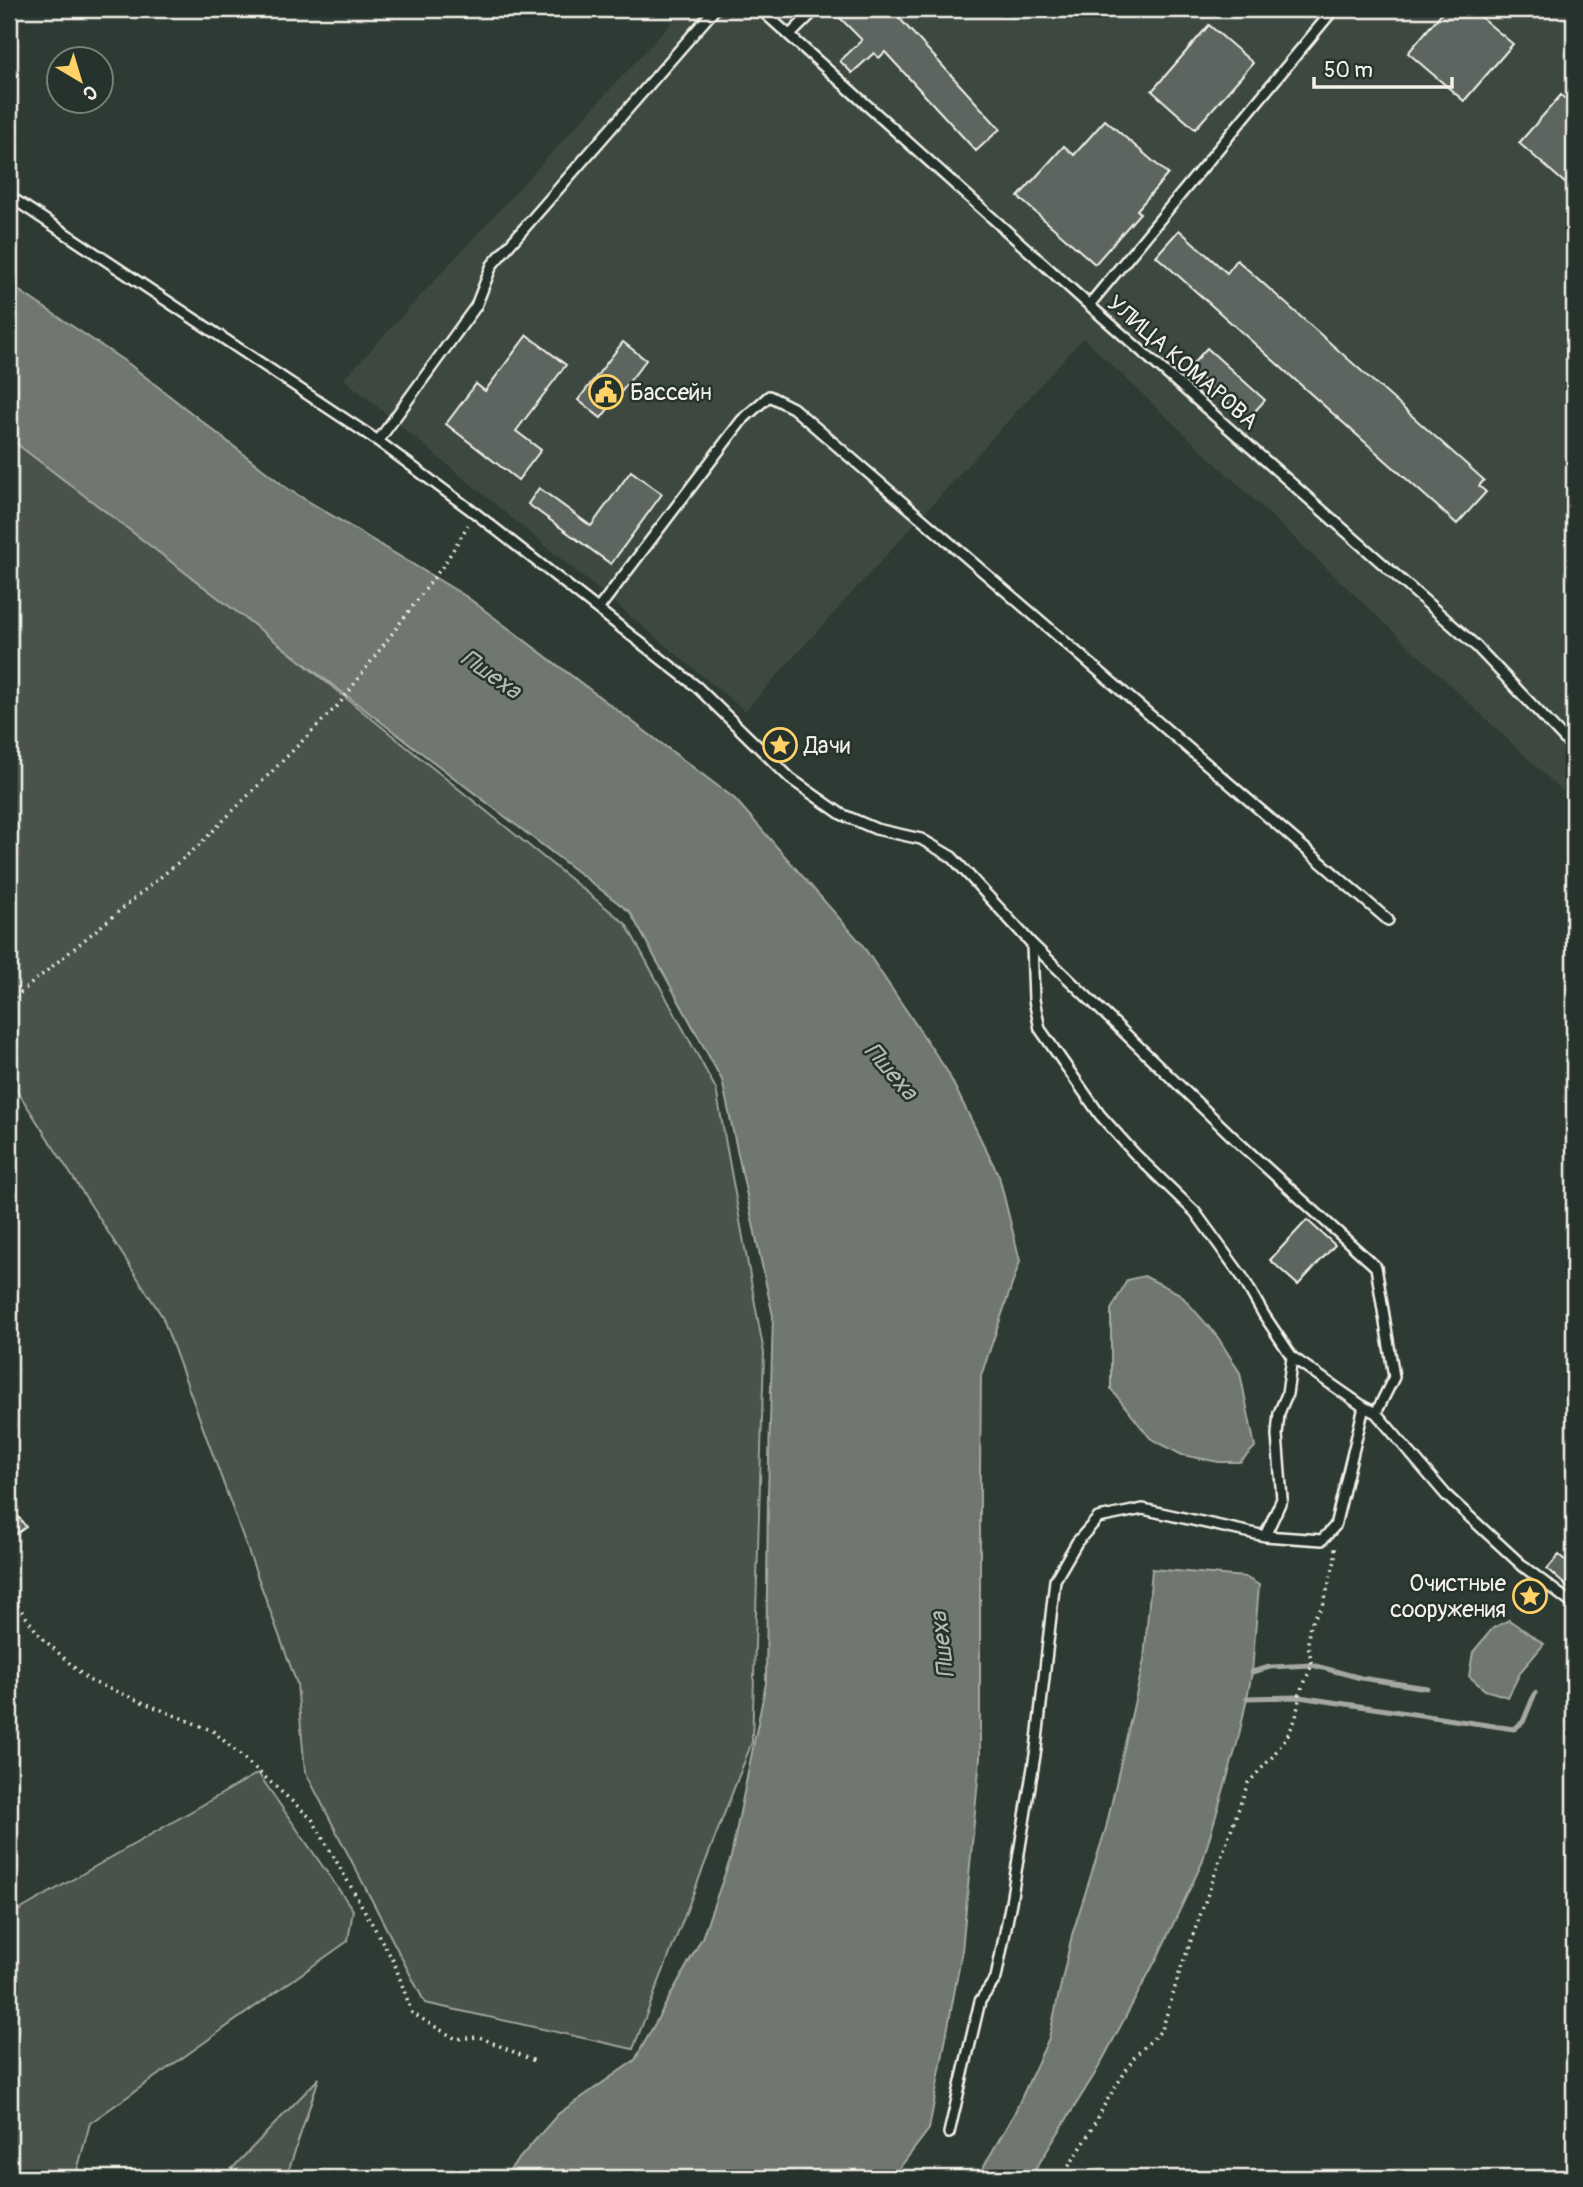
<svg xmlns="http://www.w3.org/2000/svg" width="1583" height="2187" viewBox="0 0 1583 2187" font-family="Pangolin,sans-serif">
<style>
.built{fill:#3c4841}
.green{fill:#48524c;stroke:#9ea29a;stroke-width:2}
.water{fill:#6f7770;stroke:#a4a8a0;stroke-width:2}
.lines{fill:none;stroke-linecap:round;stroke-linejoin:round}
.stream{stroke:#a4a8a0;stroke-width:5}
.building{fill:#5c655e;stroke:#f4f1e8;stroke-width:2}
.lane-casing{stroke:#f4f1e8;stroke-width:14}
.path{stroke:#f4f1e8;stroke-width:3.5;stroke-dasharray:2 5;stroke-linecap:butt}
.lane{stroke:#26332d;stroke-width:9}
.labels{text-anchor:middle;stroke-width:5;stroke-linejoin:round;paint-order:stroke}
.street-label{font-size:23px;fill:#f4f1e8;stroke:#26332d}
.poi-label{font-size:23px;fill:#f4f1e8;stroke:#26332d;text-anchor:start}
.water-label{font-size:24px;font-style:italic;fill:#b8bab2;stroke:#26332d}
</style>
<rect width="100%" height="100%" fill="#2e3b34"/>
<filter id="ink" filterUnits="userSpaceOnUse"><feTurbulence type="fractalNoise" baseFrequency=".0143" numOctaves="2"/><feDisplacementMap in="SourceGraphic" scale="14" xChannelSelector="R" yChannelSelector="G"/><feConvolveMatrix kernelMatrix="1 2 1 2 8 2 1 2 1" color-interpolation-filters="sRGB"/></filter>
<g filter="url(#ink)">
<path class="built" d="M684,9H1574V802L1083,338L745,711L344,379Z"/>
<path class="green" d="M9,426L626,924L716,1089L764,1353L752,1742L633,2049L425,2003L305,1771L297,1684L162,1316L9,1078Z
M258,1773L353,1910L348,1941L90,2123L75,2178H9V1916Z
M319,2078L286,2178H223Z"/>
<path class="water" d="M9,284L129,364L288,489L467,597L735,799L861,943L947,1071L999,1176L1020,1261L981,1376L980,1474V1758L962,1951L929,2129L892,2178H508L510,2169L558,2114L635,2060L702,1938L731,1857L766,1683L768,1494L773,1316L722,1080L630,912L9,438Z
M1144,1276L1180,1294L1217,1336L1240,1373L1255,1447L1240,1462H1219L1182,1455L1150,1438L1111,1389V1310L1127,1280Z
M1152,1569L1245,1577L1259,1585L1252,1672L1247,1698L1237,1744L1202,1863L1158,1956L1096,2072L1030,2178H977L1014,2114L1049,2038L1072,1935L1106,1828L1144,1660Z
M1509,1620L1544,1644L1521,1671L1508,1697L1485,1690L1469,1676L1473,1652L1493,1628Z"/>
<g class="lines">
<path class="stream" d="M1252,1672L1270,1667L1312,1665L1361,1678L1427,1688
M1247,1698L1299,1697L1514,1729L1523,1722L1535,1693"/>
</g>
<path class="building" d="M845,9H891L1000,129L976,151L885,52L879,58L874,53L852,73L840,61L862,40L838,16Z
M1445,9H1471L1513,44L1464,101L1408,53Z
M1209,25L1253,63L1195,129L1152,91Z
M1561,95L1574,107V191L1519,143Z
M1105,120L1168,174L1137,210L1140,213L1095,264L1018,197L1064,146L1074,155Z
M1179,230L1227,273L1237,260L1484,480L1479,486L1486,492L1457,524L1156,256Z
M527,335L566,365L516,431L541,450L518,480L446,424L476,384L485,391Z
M623,342L646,360L601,418L578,400Z
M1207,348L1265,400L1247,420L1189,368Z
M631,471L662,494L611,564L528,504L539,488L591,526Z
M1307,1220L1335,1245L1298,1285L1270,1260Z
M17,1515L26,1527L9,1539V1522Z
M1559,1555L1574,1568V1593L1547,1569Z
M1528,1585L1540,1594L1530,1608L1518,1599Z"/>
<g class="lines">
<g class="lane-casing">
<path id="lane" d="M760,9L1089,305L1476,646L1574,749
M790,35L816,9
M9,196L378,441L475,513L697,687L791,779L841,814L876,829L921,839L952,857L1032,944L1034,1000L1040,1029L1100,1115L1135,1154L1195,1212L1243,1278L1264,1315L1292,1357L1364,1407L1376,1413L1446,1495L1524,1567L1574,1605
M1089,305L1334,9
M378,441L476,306L492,265L715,9
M599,608L742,420L769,396L793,408L1388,920
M1032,944L1238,1142L1376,1267L1394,1377L1376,1413
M1265,1536L1282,1499L1277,1435L1279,1413L1287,1394L1292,1357
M949,2133L980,2001L996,1978L1011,1902L1036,1749L1055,1580L1077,1542L1098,1518L1143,1509L1265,1536L1322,1540L1335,1526L1364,1407"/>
</g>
<path class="path" d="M9,1002L197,847L340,703L445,563L468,525
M9,1594L40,1636L88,1680L213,1731L312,1819L394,1962L412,2013L456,2039L479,2037L537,2062
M1061,2178L1084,2143L1106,2102L1135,2056L1162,2030L1180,1971L1248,1783L1273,1756L1289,1733L1296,1718L1300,1693L1312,1665L1308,1644L1309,1629L1313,1619L1323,1606L1335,1560V1545"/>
<use href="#lane" class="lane"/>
</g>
</g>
<defs>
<g id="civic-ring" transform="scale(1.75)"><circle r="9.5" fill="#26332d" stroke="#ffd166" stroke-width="1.5"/><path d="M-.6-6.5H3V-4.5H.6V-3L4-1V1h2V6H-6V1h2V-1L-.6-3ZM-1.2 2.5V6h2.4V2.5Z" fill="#ffd166"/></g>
<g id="sight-ring" transform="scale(1.75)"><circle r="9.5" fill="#26332d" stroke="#ffd166" stroke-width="1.5"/><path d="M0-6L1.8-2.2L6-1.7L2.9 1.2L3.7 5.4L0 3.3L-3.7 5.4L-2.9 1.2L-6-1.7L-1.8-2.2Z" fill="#ffd166"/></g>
</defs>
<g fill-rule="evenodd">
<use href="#civic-ring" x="606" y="392"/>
<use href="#sight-ring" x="780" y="745"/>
<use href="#sight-ring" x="1530" y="1596"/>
</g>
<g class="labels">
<g class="street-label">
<text transform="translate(1183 362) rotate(41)" y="8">УЛИЦА КОМАРОВА</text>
</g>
<g class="poi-label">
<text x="630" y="400">Бассейн</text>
<text x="804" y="753">Дачи</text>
<text x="1506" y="1591" text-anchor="end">Очистные<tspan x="1506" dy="26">сооружения</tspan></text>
</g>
<g class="water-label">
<text transform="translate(491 674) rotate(35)" y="8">Пшеха</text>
<text transform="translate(891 1071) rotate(49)" y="8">Пшеха</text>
<text transform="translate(942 1645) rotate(-97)" y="8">Пшеха</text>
</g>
</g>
<rect width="1583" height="2187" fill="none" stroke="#26332d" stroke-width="35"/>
<rect x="18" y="18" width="1548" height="2152" fill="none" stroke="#f4f1e8" stroke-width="2.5" filter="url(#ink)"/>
<g transform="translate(80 80) rotate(142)"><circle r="33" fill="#26332d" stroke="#787f78" stroke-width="2"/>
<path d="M0-5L12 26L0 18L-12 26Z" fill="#ffd166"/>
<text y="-10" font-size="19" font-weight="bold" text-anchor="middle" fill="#f4f1e8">С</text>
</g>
<path d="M1314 77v10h138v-10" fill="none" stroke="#f4f1e8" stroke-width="3.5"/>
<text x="1324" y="77" font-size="21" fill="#f4f1e8" stroke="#26332d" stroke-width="5" paint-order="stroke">50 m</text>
</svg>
